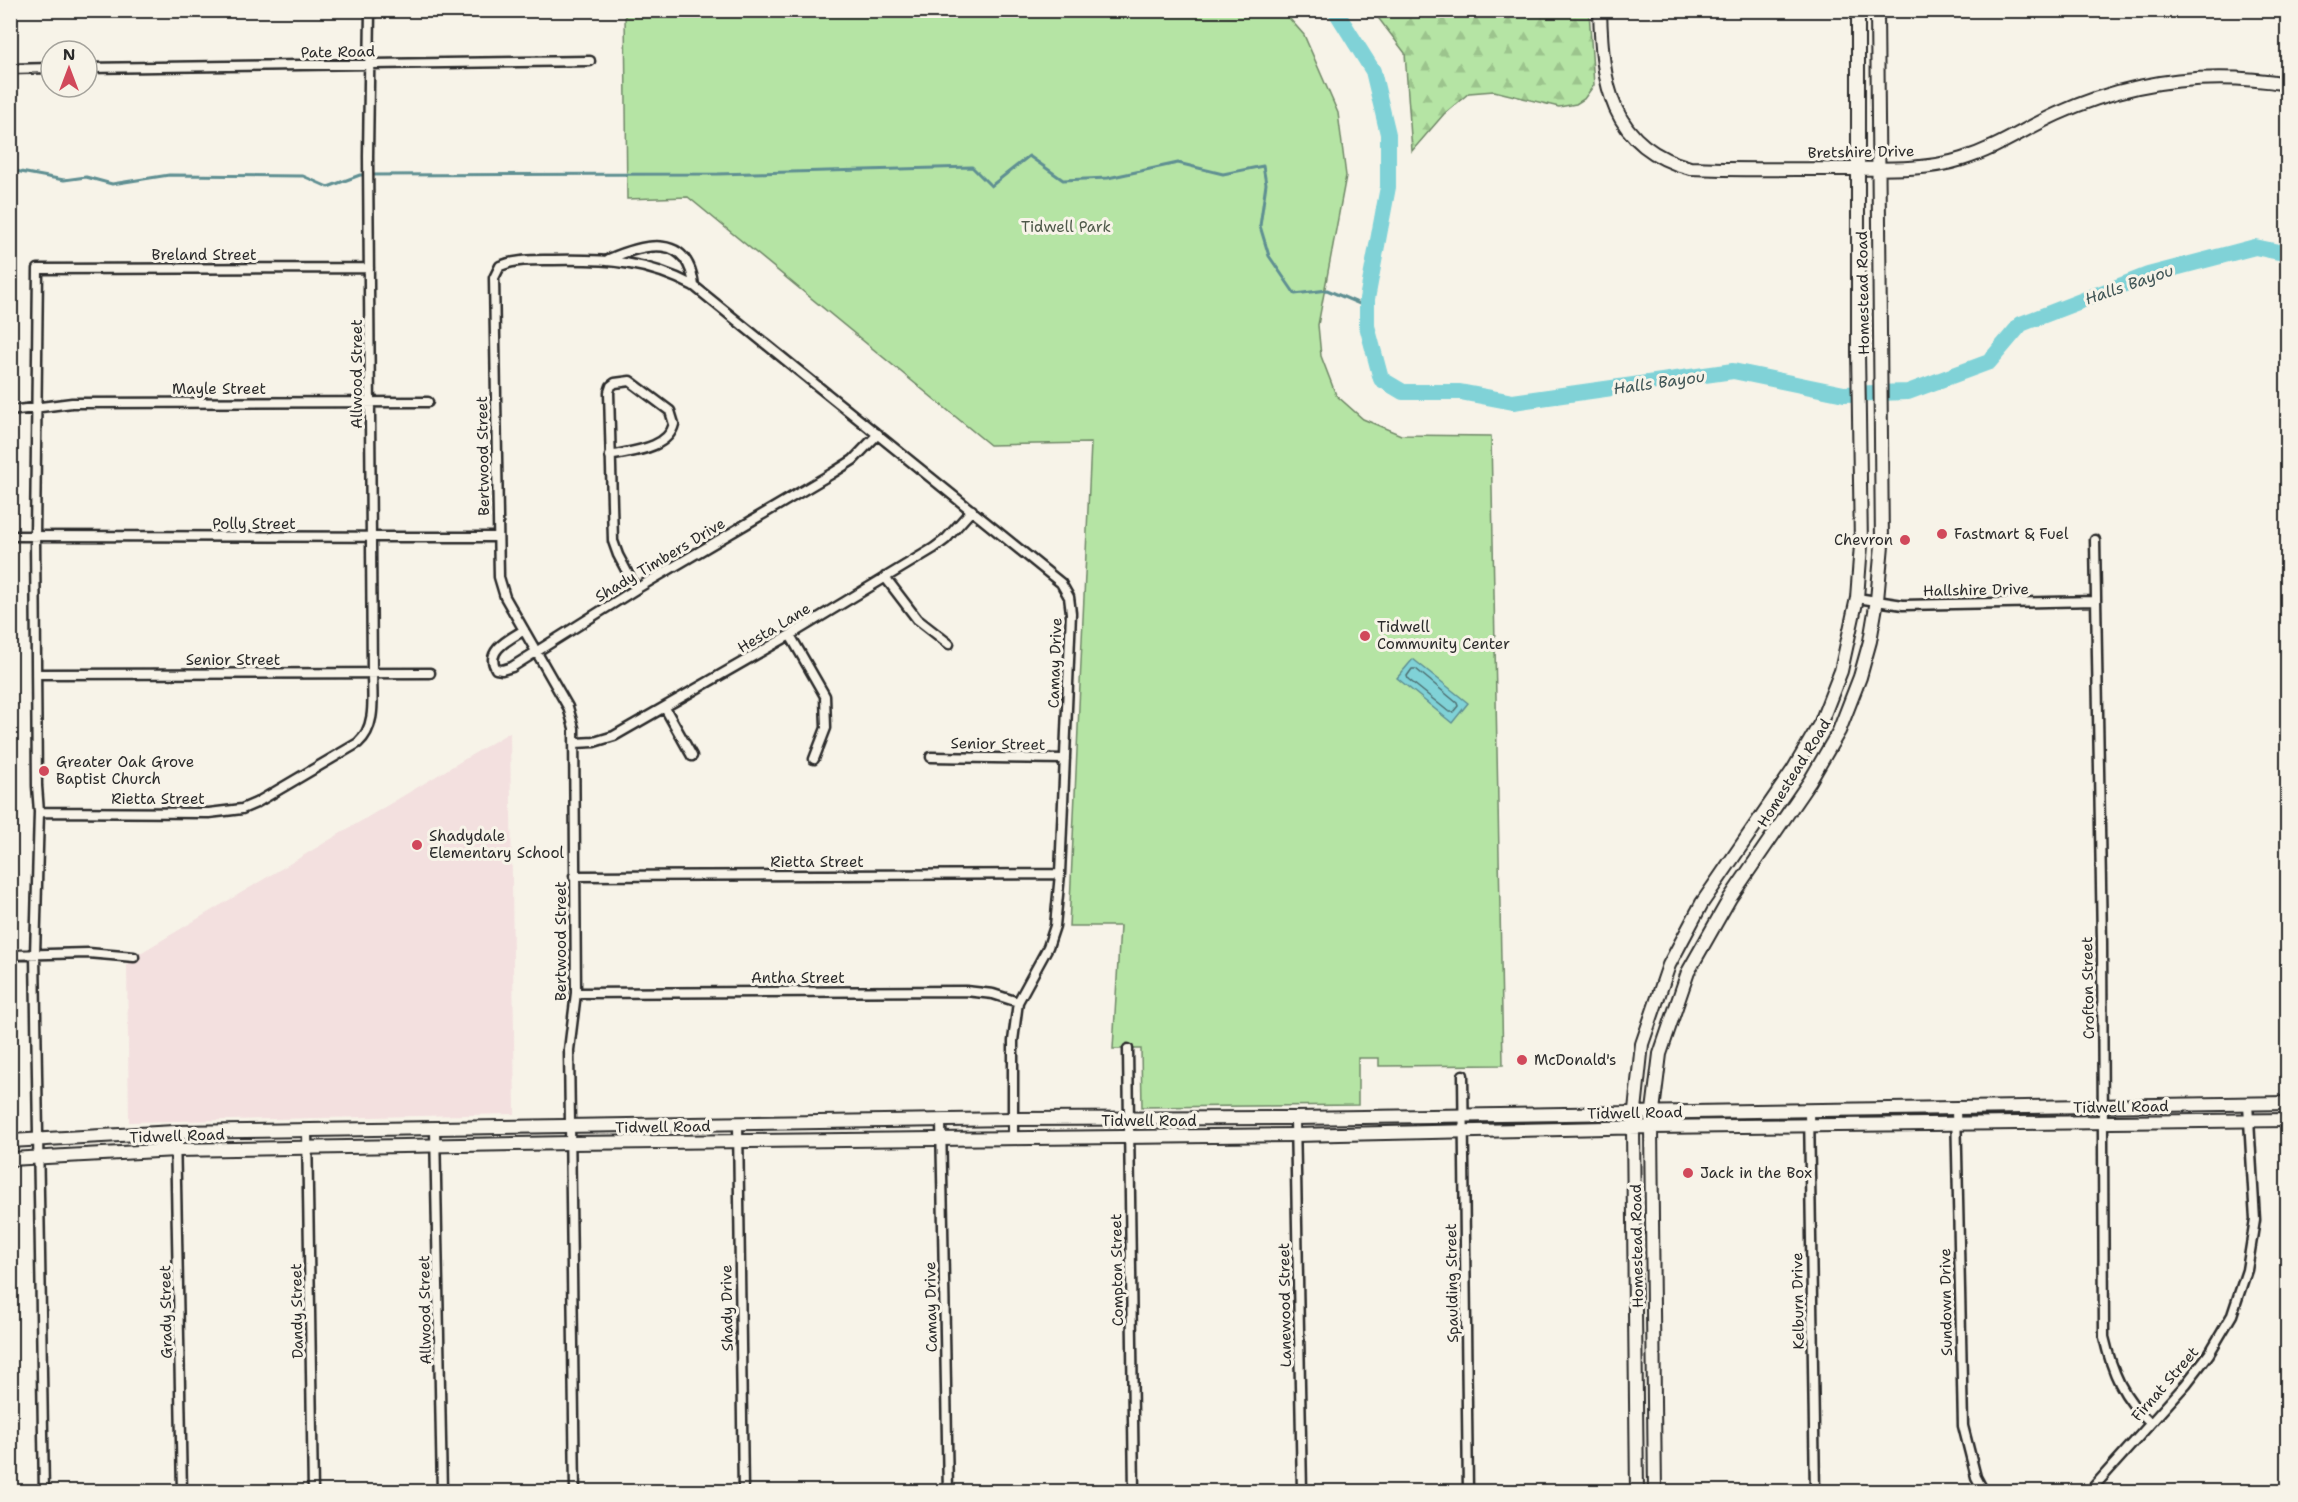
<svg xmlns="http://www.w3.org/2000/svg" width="2298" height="1502" viewBox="0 0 2298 1502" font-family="'Shantell Sans',sans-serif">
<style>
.built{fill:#f3e0df}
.forest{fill:url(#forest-firs);stroke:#708868;stroke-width:1.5}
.park{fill:#b5e4a4;stroke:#708868;stroke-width:1.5}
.water{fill:#80d2d7;stroke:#5e8f92;stroke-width:1.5}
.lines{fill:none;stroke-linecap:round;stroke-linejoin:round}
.shore{stroke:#4d6e70;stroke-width:1.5}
.stream{stroke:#5e8f92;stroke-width:3}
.river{stroke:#80d2d7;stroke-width:16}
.street-casing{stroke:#2b2b2b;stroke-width:13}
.secondary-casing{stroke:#2b2b2b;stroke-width:16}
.street{stroke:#f7f3e8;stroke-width:8}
.secondary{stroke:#f7f3e8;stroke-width:12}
.poi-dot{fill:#d1495b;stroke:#f7f3e8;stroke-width:2}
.labels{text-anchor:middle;stroke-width:6;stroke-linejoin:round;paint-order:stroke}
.street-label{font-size:15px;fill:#2b2b2b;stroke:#f7f3e8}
.park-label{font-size:15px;fill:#4e5949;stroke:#f7f3e8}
.poi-label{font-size:15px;fill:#2b2b2b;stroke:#f7f3e8;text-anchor:start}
.water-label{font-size:16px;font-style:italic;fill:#405556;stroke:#f7f3e8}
</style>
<defs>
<pattern id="forest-firs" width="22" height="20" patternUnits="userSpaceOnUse" patternTransform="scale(1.5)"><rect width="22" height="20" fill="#b5e4a4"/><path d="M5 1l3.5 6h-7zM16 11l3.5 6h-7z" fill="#9cc48d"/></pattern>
</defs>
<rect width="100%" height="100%" fill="#f7f3e8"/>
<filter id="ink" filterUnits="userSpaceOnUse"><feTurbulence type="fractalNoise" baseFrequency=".0167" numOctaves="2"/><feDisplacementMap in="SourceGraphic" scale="12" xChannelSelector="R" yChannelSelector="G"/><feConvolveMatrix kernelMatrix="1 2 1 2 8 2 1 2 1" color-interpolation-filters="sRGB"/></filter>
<g filter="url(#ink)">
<path class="built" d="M510,732L515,1114L129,1122L127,961Z"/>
<path class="forest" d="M1373,11H1589L1594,85L1584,99L1576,104L1559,107L1494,91L1469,93L1444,114L1412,151L1405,53Z"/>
<path class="park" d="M1282,10L1304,35L1338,113L1346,176L1318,325L1321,356L1336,395L1363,419L1401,435L1491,436L1503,1065L1379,1066V1058H1358V1105L1142,1107L1141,1049H1113L1120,926H1069L1091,443L990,445L688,197L627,199L625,11Z"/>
<path class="water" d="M1413,659L1468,703L1452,723L1397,678Z"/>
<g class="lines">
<path class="shore" d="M1412,669H1416L1457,703L1458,706L1453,712H1449L1408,679L1407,676Z"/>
<path class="stream" d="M10,170L64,180L86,177L112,184L169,175L303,176L328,187L360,175L718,174L972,167L991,186L1029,156L1063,180L1108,178L1178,163L1223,174L1263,166L1266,184L1260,226L1269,256L1295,294L1327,290L1367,307"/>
<path class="river" d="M1335,10L1373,71L1388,134V187L1367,299V326L1381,379L1403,392H1460L1513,402L1733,371L1844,394L1908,392L1989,362L2021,324L2148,275L2255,247L2288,254"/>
<g class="street-casing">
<path id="street" d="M87,68L590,61
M10,69L51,68
M609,259C644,244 688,232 694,286
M10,411L72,403L428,402
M610,456C632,451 668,449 674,424L670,411L630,381L615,383L611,386L609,392L613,541L618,555L636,589
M10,536L497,537
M2095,540L2102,942L2104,1337C2112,1372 2123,1398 2150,1423
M885,577L917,619L949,644
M1857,598L1903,605L2095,601
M524,630C512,638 484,650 496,669L502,670L512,667L636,589L831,474L853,460L878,434
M790,635L825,696L826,728L814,759
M36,674L430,673
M665,708L692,756
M575,743L594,742L614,736L790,635L934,548L946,539L972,510
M931,757L1065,759
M39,812L209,813L242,809L256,803L358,743C377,726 372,697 372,673L368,156L370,10
M574,876L1060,874
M10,955L88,953L134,957
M576,993L966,991L993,994L1018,1002
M1128,1049L1134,1492
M1463,1075L1468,1492
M1956,1108L1963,1426L1976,1477L1984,1492
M1809,1110L1815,1492
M1295,1118L1302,1492
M941,1121L948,1492
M738,1124L743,1492
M435,1129L442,1492
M307,1131L313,1492
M175,1132L182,1492
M44,1492L35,955L39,812L37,786L35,537L38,269L369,268
M575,1492L569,1050L576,993L574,728L568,707L505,597L499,577L494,278L500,266C517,259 535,260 554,260C607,259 647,261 694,286L1061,583L1069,597L1071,613L1060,874L1055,926L1048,947L1018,1002L1013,1041V1137
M2089,1492L2186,1384L2209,1354L2232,1315L2247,1270L2255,1220L2248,1104
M2287,1492L2288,1491"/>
</g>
<g class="secondary-casing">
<path id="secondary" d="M1600,10C1602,83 1610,147 1690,168C1737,170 1784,169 1831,169C1875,168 1921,172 1962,159C1998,148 2024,129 2057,114C2130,81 2209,71 2288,84
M10,1141L175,1132L1013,1119L1295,1118L2288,1103
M10,1159L176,1150L571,1143L1295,1135L1651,1127L2288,1120
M1637,1492L1633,1129L1642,1044L1669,965L1702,903L1793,770L1821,722L1841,671L1857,598L1861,545L1858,352V10
M1655,1492L1651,1127L1660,1054L1688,972L1730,898L1810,781L1839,731L1860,677L1870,641L1877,600L1882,545L1877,10"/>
</g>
<use href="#street" class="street"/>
<use href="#secondary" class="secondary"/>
</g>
</g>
<g class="poi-dot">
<circle cx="1942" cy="534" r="6"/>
<circle cx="1905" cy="540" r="6"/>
<circle cx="1365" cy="636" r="6"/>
<circle cx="44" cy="771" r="6"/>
<circle cx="417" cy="845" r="6"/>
<circle cx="1522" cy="1060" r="6"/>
<circle cx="1688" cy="1173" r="6"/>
</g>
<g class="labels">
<g class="street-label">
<text transform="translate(338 52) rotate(-1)" y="5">Pate Road</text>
<text transform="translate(1861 152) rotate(-1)" y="5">Bretshire Drive</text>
<text x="204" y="260">Breland Street</text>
<text transform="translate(1863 293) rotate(-91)" y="5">Homestead Road</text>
<text transform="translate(357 374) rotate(-90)" y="5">Allwood Street</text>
<text x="219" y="394">Mayle Street</text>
<text transform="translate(483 456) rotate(-91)" y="5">Bertwood Street</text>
<text x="254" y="529">Polly Street</text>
<text transform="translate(660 560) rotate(-31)" y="5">Shady Timbers Drive</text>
<text transform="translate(1976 590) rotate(-1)" y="5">Hallshire Drive</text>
<text transform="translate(774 628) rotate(-31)" y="5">Hesta Lane</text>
<text x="233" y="665">Senior Street</text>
<text transform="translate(1055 663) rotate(-88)" y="5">Camay Drive</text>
<text transform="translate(998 744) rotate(1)" y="5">Senior Street</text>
<text transform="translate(1794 773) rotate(-58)" y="5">Homestead Road</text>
<text x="158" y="804">Rietta Street</text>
<text x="817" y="867">Rietta Street</text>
<text transform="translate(561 941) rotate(-90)" y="5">Bertwood Street</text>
<text x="798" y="983">Antha Street</text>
<text transform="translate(2088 988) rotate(-91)" y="5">Crofton Street</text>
<text transform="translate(2121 1107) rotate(-1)" y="5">Tidwell Road</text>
<text transform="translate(1635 1113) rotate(-1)" y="5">Tidwell Road</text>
<text x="1149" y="1126">Tidwell Road</text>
<text transform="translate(663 1127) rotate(-1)" y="5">Tidwell Road</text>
<text transform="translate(177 1136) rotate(-2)" y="5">Tidwell Road</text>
<text transform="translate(1637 1246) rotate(-91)" y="5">Homestead Road</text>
<text transform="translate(1117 1270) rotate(-91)" y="5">Compton Street</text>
<text transform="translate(1452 1283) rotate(-91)" y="5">Spaulding Street</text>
<text transform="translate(1798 1301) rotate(-91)" y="5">Kelburn Drive</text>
<text transform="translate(1946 1302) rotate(-91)" y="5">Sundown Drive</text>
<text transform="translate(1285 1305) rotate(-91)" y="5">Lanewood Street</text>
<text transform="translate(931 1307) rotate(-91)" y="5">Camay Drive</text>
<text transform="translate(727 1308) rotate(-91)" y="5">Shady Drive</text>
<text transform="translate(425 1310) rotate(-91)" y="5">Allwood Street</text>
<text transform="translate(297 1311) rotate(-91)" y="5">Dandy Street</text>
<text transform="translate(166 1312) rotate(-91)" y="5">Grady Street</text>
<text transform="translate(2165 1384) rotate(-49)" y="5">Firnat Street</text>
</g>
<g class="park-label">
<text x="1066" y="232">Tidwell Park</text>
</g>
<g class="poi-label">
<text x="1954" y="539">Fastmart &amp; Fuel</text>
<text x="1893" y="545" text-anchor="end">Chevron</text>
<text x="1377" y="632">Tidwell<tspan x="1377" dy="17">Community Center</tspan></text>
<text x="56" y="767">Greater Oak Grove<tspan x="56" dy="17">Baptist Church</tspan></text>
<text x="429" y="841">Shadydale<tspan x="429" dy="17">Elementary School</tspan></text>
<text x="1534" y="1065">McDonald's</text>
<text x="1700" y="1178">Jack in the Box</text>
</g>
<g class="water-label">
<text transform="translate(2129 284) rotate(-19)" y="6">Halls Bayou</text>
<text transform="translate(1659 382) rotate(-8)" y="6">Halls Bayou</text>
</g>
</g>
<rect width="2298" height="1502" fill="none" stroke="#f7f3e8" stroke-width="36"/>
<rect x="18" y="18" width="2262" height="1466" fill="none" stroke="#2b2b2b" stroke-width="2" filter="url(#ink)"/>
<g transform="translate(69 69)"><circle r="28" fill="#f7f3e8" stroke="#a5a39c" stroke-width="1.5"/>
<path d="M0-4.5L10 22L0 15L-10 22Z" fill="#d1495b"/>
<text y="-9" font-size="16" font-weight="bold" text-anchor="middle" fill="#2b2b2b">N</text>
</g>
</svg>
